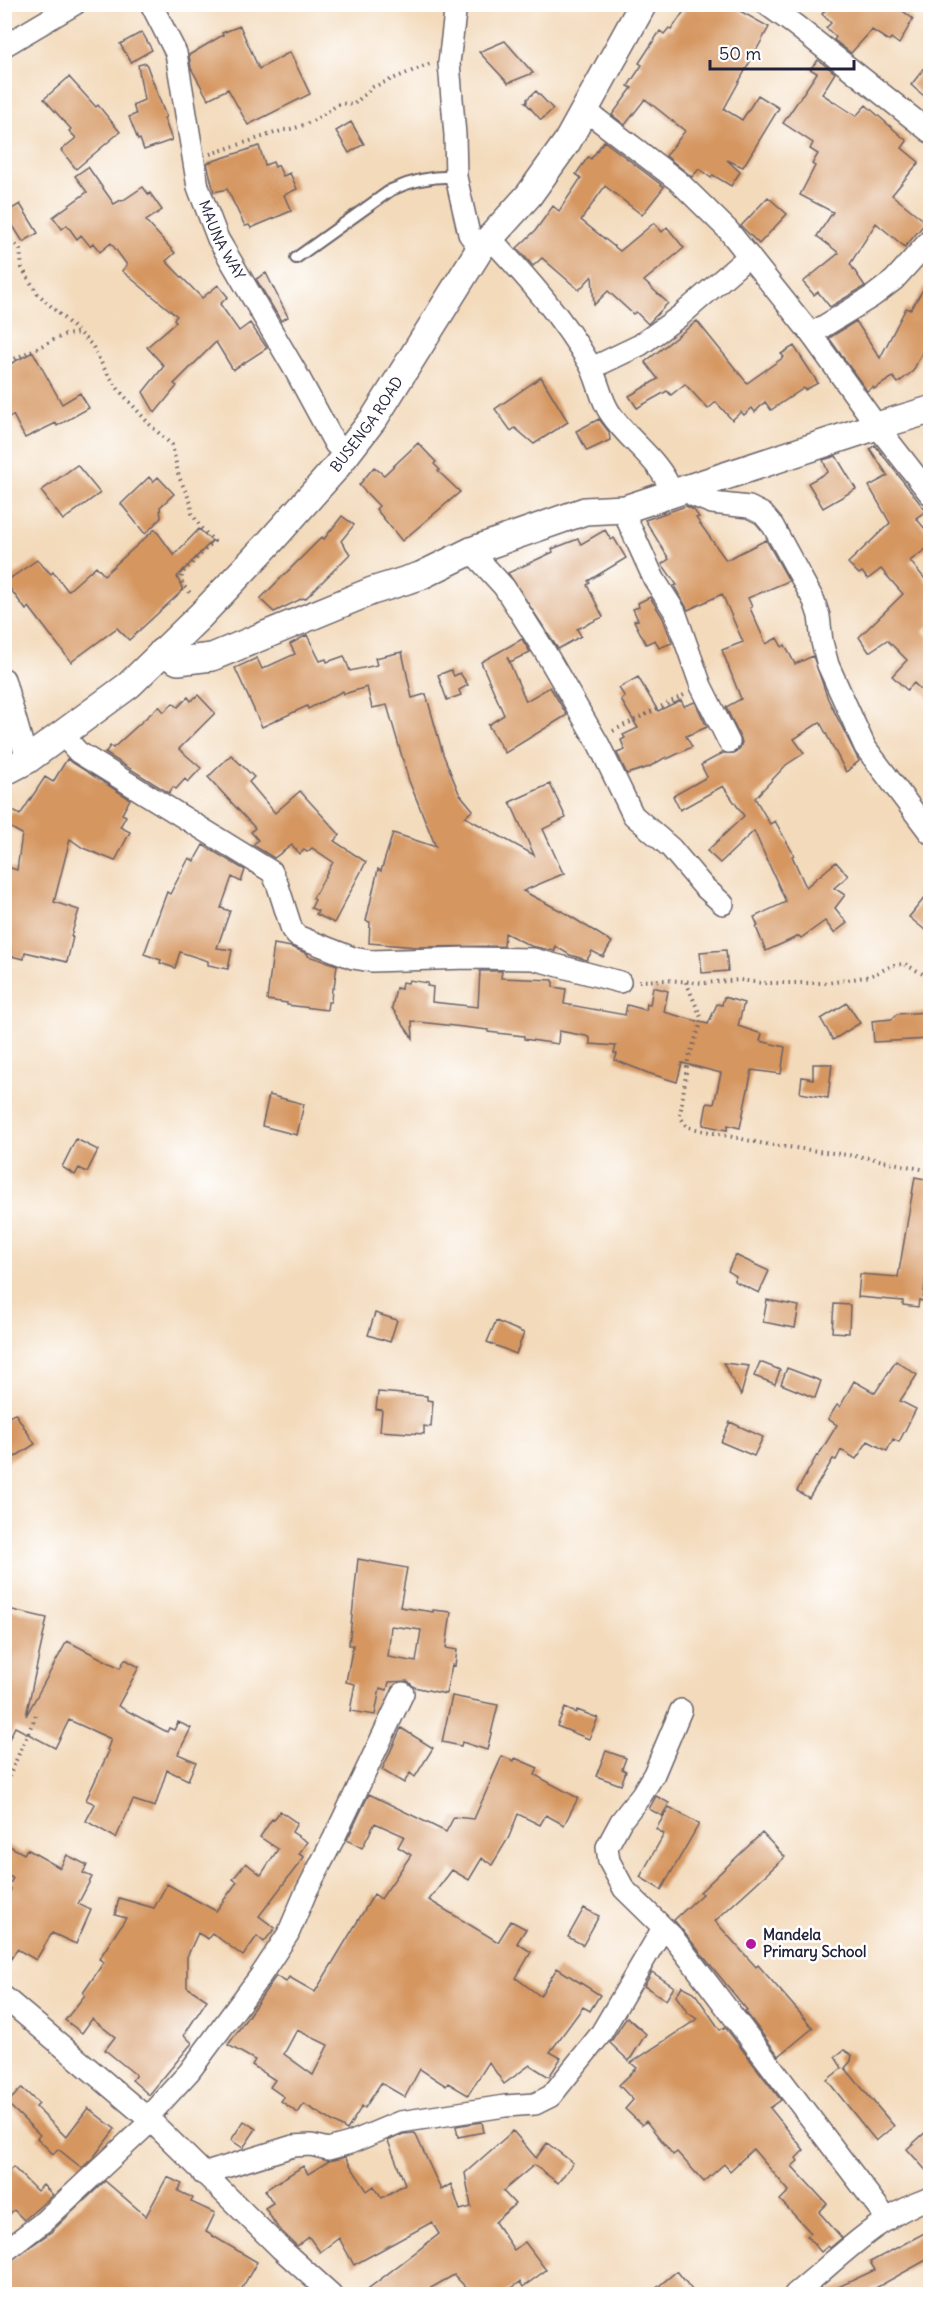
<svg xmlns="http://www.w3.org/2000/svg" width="935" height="2299" viewBox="0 0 935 2299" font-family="Delius,sans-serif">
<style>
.building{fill:#d59660;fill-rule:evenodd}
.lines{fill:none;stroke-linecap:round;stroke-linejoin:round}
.service-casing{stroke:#6b6268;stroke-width:14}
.minor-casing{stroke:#6b6268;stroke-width:24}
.tertiary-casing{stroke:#6b6268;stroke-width:30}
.path{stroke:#6b6268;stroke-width:4;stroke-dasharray:1.5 4.5;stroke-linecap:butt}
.service{stroke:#fff;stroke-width:10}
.minor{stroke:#fff;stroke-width:21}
.tertiary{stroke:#fff;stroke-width:27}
.poi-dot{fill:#b5179e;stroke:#fff;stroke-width:2}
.labels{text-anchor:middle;stroke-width:5;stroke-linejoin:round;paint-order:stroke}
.street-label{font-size:15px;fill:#22223b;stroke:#fff}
.poi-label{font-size:15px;font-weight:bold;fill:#22223b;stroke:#fff;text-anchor:start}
</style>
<rect width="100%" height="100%" fill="#fff"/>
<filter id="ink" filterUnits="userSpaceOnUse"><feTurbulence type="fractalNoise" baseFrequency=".0167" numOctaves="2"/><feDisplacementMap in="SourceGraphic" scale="12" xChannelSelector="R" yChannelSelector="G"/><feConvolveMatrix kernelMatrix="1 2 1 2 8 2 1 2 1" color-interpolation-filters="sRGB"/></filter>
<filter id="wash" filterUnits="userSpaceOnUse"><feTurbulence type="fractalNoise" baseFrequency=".008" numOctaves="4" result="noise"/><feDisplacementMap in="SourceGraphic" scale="24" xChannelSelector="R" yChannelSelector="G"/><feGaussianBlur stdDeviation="1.35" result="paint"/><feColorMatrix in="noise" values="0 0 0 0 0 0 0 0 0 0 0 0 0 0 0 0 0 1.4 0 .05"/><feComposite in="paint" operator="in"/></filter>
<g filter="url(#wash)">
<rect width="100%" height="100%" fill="#f3dabb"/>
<g id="blocks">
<path class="building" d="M689,4H742L738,10L769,27L724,109L742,120L758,95L779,108L743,167L727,160L740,172L731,186L713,175L711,178L699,169L692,177L666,156L685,131L645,99L625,125L612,115L632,88L628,86L642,65L639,63L660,31L664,34L669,28L671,30Z
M830,4H894L913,19L899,44L891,38L889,41L872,30L851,53L834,40L836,37L826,28L831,23L822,14Z
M240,26L259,69L290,52L310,94L248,125L228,89L208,99L191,68L189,55L223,35L222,33Z
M142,32L152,50L131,62L120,44Z
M505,41L533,73L508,83L479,52Z
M818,60L835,73L822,94L856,116L866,105L907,141L902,148L919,162L892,195L926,222L905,247L876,223L850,264L865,286L830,307L818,292L814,295L803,282L839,253L817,236L833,212L800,195L815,166L812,164L818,154L810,149L813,143L783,123L817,73L810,69Z
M930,61V101L911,85Z
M146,63L166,117L164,118L172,140L144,150L140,139L138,140L129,117L136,114L133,105L144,100L138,65Z
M69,77L96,107L98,105L120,132L76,169L61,150L76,138L69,131L71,129L44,99Z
M536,91L553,109L541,120L525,102H527V99Z
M351,122L364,144L349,153L336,131Z
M604,141L664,187L642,215L605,186L581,220L620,251L654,223L662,232L667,227L684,248L644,281L668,303L648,324L636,312L633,314L608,291L594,305L592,276L579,290L542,258L533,266L517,248L535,231L553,206L559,211L581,178L576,174L588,157L591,159Z
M259,146L265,165L273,162L275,167L278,165L283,176L290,173L297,189L284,195L291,211L251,228L249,225L245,226L227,189L214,192L207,163Z
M88,167L114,204L121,200L122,201L143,187L149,195L150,193L162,210L146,221L175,253L166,261L202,298L218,285L228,297L220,304L239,331L250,323L267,348L233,370L216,342L174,384L177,386L155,413L143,392L164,366L147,347L176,322L174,319L177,316L122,271L127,265L111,243L100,252L93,243L90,246L81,235L77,239L67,225L62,229L53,217L87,192L75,176Z
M768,197L787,214L759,244L741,226Z
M20,204L38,233L23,242L5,213Z
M266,273L288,317L281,321L256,279Z
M930,279V336L913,371L898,383L893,377L874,389L873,387L867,391L829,338L856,321L880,358L906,308L910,310Z
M697,321L747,383L784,357L781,354L794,346L818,383L805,390L804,388L771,410L765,402L755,412L752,408L744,415L741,412L732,420L716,402L708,409L685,384L671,395L667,391L637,408L629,396L658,379L645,362Z
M33,352L62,404L80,393L89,408L57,426L56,423L25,438L13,415L4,420V367Z
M541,377L568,422L534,444L515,428L511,431L495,409Z
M599,419L609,432L610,440L587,451L576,431Z
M418,443L436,462L434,464L440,470L438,471L460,492L402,541L376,509L379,506L359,485L374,467L384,475Z
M875,445L926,511L916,518L930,535V546L910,561L930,585V625L923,631L930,638V699L914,683L907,690L892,676L907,660L887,640L869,652L859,637L903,594L881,569L868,579L862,572L859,574L848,563L890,523L869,486L888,476L870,449Z
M836,456L856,489L823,508L808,483L828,472L823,460Z
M77,465L100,493L63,520L41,491Z
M149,477L153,482L158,477L174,494L160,507L161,518L145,534L121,504Z
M686,506L694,510L699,517L696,518L726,560L766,540L789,581L748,598L752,607L750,608L766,644L777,638L782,647L785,645L795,664L813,656L828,699L859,761L846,772L820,722L794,739L804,753L786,765L755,798L770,824L775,821L794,855L792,856L806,887L836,862L848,876L834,888L845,895L835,908L847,923L834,933L825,921L801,938L799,936L766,951L756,927L758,926L754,917L786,902L754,831L720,863L707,851L744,816L723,786L680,810L673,796L707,777L701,765L723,753H735L740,748L742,742L726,707L741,699L722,650L743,642L722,594L688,610L674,586L677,585L662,564L669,559L645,520Z
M342,516L354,525L341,541L350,554L305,599L303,598L274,612L260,599L322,537L324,539Z
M155,529L174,555L199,529L212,541L177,577L183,590L129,640L117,628L71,662L29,607L26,610L5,582L37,560L51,574L53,572L68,591L96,566L104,575Z
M605,530L611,540L614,538L626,558L588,581L590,583L587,585L603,617L577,629L581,636L558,649L508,573L553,552L552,549L578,539L581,544Z
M650,597L663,618L672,643L659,648L655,640L646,644L634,621L638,620L633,609L639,607L638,603Z
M307,635L320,661L326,659L327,662L344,656L350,671L377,665L375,658L402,652L412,698L426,694L443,754L459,793L473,810L465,817L534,855L510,802L550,784L566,818L543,829L562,871L565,873L523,891L565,913L612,942L603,957L592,951L587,960L570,955L555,946V951L531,946L505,933L504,946L417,947L369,943L370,922L366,921L378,869L381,871L393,833L436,847L409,781L387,705L372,708L367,687L344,694L343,691L308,709L307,706L262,727L235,668L257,658L262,669L295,654L290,644Z
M522,639L530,652L510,662L507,657L526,701L550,687L567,715L505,753L488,725L504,715L481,662Z
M451,670L454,676L460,673L468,685L459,690L461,695L447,700L438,675Z
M638,677L658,711L681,700L684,706L695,702L707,727L686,736L692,747L667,759L666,757L649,767L627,774L617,753L625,750L621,740L625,738L623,735L638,728L621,700L625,697L619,688Z
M198,695L215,713L179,749L201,768L188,782L185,779L176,789L173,787L169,793L105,753L110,746L113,748L159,706L164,712L173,703L178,707L188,697L191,701Z
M231,755L254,777L249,782L275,813L300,791L340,835L334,841L366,862L334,923L316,914L318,911L311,908L315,900L313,898L333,862L312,848L307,852L304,850L300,854L292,845L274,858L253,845L258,840L251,832L255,828L208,777Z
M67,759L130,799L122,814L126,816L120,827L130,832L115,861L83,848L70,839L54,902L79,910L71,936L73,937L67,962L25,952L24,959L10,956L11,949L4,947V866L17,870L22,834L4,824V822L12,810L20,815L45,777L53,782Z
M203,845L245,870L241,882L232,877L221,908L230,911L217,948L232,950L228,969L208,965V961L180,952L175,968L160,963L161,960L144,954L167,892L170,894L189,858L194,861Z
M930,891V934L909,917Z
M274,944L291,947L308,954V956L337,965L334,988H332L331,1002H328L327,1010L287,1005V1003L267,1000Z
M726,950L728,971L702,973L700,952Z
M480,971H502L501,978L553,980V987L566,989L564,1004L625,1015L627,1005L646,1010L647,1004L650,1005L653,987L668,991L664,1012L708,1024L717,1004L722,1005L724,997L744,1003L738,1026L762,1034L760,1041L785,1047L781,1074L752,1070L740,1128L728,1125L727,1130L703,1125L707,1103L714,1104L721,1073L682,1063L677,1082L648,1073L615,1060L617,1054L614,1053L616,1046L590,1044V1038L586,1036L559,1031L558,1044L524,1039V1036L488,1032V1030L412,1021L413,1039L392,1008L396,988L401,989L402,982L408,983L409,980L428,983L427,986L433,987L432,1002L478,1007Z
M847,1003L860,1023L833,1040L821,1019Z
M928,1012L930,1039L874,1042L872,1021L892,1019L897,1014Z
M813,1064H832L828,1098L800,1093L802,1077L813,1079Z
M269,1095L304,1104L297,1135L262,1126Z
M76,1139L98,1150L87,1172L79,1168L75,1175L62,1167Z
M915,1177L930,1180V1241L923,1301L919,1300L918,1307L903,1305V1301L858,1297L860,1274L898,1277Z
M735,1255L769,1271L759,1293L734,1281L736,1276L728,1271Z
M767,1300L799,1306L795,1328L763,1322Z
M834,1304L850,1305L849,1333L832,1332Z
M375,1313L397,1320L390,1342L368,1335Z
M496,1321L524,1333L516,1354L487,1342Z
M896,1361L917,1375L900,1401L916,1409L899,1442L893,1439L887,1451L868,1441L856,1459L841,1450L836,1460L833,1459L809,1498L797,1491L817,1455L818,1456L837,1425L828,1419L837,1405L840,1407L854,1381L875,1393Z
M760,1362L780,1370L775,1384L754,1376Z
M723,1363L749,1366L741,1395Z
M787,1368L821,1381L815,1398L781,1384Z
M378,1392L427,1396V1400L433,1401L431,1427L424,1426V1434L380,1431L382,1410L376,1409Z
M15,1413L35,1444L4,1464V1419Z
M730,1422L763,1437L754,1456L721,1442Z
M358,1559L407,1568L400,1607L433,1612V1610L451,1612L446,1648L457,1650L455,1666L452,1665L446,1694L414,1687L408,1681L389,1682L387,1690L380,1688L375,1715L350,1711L355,1684L346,1682L353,1645H349ZM391,1626L421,1630L416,1662L388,1657Z
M4,1608L47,1618L26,1716L67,1641L120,1668L125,1659L139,1667L118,1706L167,1732L169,1728L174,1730L178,1722L191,1728L178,1754L196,1762L188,1780L167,1770L155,1807L133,1800L116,1838L86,1821L95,1804L86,1800L109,1751L107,1750L111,1739L69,1720L55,1748L15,1727L4,1749Z
M452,1696L498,1705L487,1750L462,1742L461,1746L442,1742Z
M565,1708L576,1713L577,1710L598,1718L589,1739L557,1726Z
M401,1728L433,1748L415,1777L410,1773L404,1783L382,1770Z
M606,1751L626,1758L622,1769L626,1771L621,1785L596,1776Z
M502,1756L514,1761L515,1758L538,1768L535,1775L578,1798L564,1825L546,1815L540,1825L518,1814L509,1837L492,1865L482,1858L469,1880L452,1870L429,1900L498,1942L511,1921L526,1929L517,1943L531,1952L516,1978L540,1996L557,1968L600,1995L590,2011L583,2007L550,2052L561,2058L549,2077L530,2065L504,2084L489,2062L468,2095L448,2083L446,2086L420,2069L405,2097L381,2083L365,2108L362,2106L347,2130L304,2104L298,2113L281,2101L284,2097L270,2087L275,2080L252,2065L255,2060L228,2045L276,1976L286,1982L289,1977L315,1992L374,1894L381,1899L411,1855L398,1847L404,1836L375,1823L362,1848L347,1840L369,1794L446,1832L454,1817L474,1819ZM297,2030L328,2045L313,2075L284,2054Z
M656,1796L669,1803L662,1816L649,1809Z
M669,1807L699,1824L661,1890L640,1877L664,1834L656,1829Z
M280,1811L297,1823L292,1832L307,1842L299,1854L304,1857L259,1916L275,1928L264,1942L257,1936L243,1956L212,1933L208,1939L198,1933L187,1957V1987L207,2000L184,2035L192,2043L149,2095L132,2080L136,2075L105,2050L115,2037L92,2019L82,2033L65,2020L85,1995L83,1993L104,1962L99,1959L126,1918L115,1915L119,1898L154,1908L167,1884L216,1911L237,1882L233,1879L246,1863L261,1875L278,1849L260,1837L272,1819L274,1820Z
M762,1833L785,1857L715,1921L756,1967L758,1965L813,2028L779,2056L745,2011L747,2010L674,1920L702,1894L700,1892Z
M4,1843L24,1854L27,1849L60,1868L67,1855L87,1865L83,1873L92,1877L78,1904L91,1910L76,1944L52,1933L36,1960L17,1949L4,1970V1901L11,1889L8,1887L13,1878L4,1874Z
M584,1908L599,1916L583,1945L568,1937Z
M652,1972L674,1987L666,2000L644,1986Z
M682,1986L694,1992L720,2030L725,2027L781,2100L770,2108L804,2150L796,2158L798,2161L792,2166L827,2204L819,2212L842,2238L830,2248L828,2246L821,2252L807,2236L811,2233L780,2200L789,2191L753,2149L730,2171L724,2164L704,2182L677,2152L673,2155L646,2121L642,2125L625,2109L633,2100L619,2085L637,2068L631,2063L697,2019L688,2013L676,1996Z
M627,2017L646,2034L629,2061L610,2043Z
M844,2050L852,2055L851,2061L845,2068L894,2126L876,2141L827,2080L842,2068L835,2057Z
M22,2088L39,2104L36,2107L66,2137L88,2108L115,2129L93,2158L82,2168L58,2149L53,2154L37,2138L40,2135L7,2103Z
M244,2121L256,2129L243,2148L231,2140Z
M482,2122L484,2132L458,2137L456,2126Z
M930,2128V2175L907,2149Z
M513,2131L536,2158L547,2143L573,2163L558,2183L534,2165L503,2191L515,2204L495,2222L514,2250L525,2242L546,2270L523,2287L520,2282L502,2295H473L454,2275L422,2293L420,2289L410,2295H360L439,2234L432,2222L354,2265L339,2238L320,2252L309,2237L297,2246L278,2228L265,2208L273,2203L265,2190L303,2166L308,2174L329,2161L345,2157L367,2191L374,2186L382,2198L405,2184L388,2141L403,2134L415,2133L441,2190L451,2184L460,2210L471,2207L465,2173Z
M13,2167L37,2191L43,2185L53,2195L24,2220L14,2210L4,2219V2176Z
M167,2177L182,2184L178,2191L193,2198L191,2202L215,2213L206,2232L257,2262L238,2295H4V2265L51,2232L105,2181L146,2216Z
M930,2230V2258L863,2295H821L875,2270L870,2262Z
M677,2271L696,2295H648Z"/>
</g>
</g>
<g filter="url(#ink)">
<use href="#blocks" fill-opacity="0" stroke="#6b6268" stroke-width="1.5"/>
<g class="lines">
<g class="service-casing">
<path id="service" d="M296,258L391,190C411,181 434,176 456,177"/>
</g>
<g class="minor-casing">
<g id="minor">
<path id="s1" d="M151,4L176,53L198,187L218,239L296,372L335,444L346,453"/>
<path d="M456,4L449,63L455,135L456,177L469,234L480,249"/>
<path d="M766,4L795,25L930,132"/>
<path d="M4,46L75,4"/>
<path d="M585,110L678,181L728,230L811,334L877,426L930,494"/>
<path d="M489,237C526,276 562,317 589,363C598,379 600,398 610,413C630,443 658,457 672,492"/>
<path d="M811,334L873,296L894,280L930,240"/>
<path d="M592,368L640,345L680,316L749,256"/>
<path d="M686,487L694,496L712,503L749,507L763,514L773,526L814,601L819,616L822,642L828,665L865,747L930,833"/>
<path d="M625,509L628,522L654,579L675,612L701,686L729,742"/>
<path d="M471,551L504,587L544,650L599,745L633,815L671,848L703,886L723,904"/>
<path d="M4,679L27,760"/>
<path d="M62,734L78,752L272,872L278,886L292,930L297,936L353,958L371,961L468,958L533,959L620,982"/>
<path d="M681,1710L654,1774L642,1794L621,1821L607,1847L609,1861L624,1889L672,1936L888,2220"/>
<path d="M4,1997L151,2121L281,2249L331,2294"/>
<path d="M147,2118L189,2072L261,1975L288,1934L306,1892L334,1838L403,1693"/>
<path d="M203,2174L293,2146L311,2145L328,2149L350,2143L400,2122L505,2106L535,2104L551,2096L600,2035L663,1928"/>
<path d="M4,2252L43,2222L151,2121"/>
<path d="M795,2294C837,2260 878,2216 930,2198"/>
</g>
</g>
<g class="tertiary-casing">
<g id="tertiary">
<path d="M162,652L178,661L212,657L372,591L420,576L471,551L585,511L625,509L877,426L930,410"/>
<path id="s2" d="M4,772L27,760L129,685L201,615L270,542L334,470L375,417L480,249L529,195L567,142L643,4"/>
</g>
</g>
<path class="path" d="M210,154L284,130C305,128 323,115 340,103L353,105L373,87L432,63
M4,232L9,241L15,244L20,250L22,268L37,293L92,345L105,370L119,390L151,426L172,445L179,477L191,503L192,513L200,527L214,541L183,572C179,583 184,586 191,594
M4,364L64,335L80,333
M613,731L686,694
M639,981L667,980L704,983L740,980L762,983H829L870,976L894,965L905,964L930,978
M686,982L702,1020L688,1060L680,1116L687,1127L765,1144L870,1158L930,1171
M4,1788L36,1715"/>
<use href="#service" class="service"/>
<use href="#minor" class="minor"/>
<use href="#tertiary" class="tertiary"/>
</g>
</g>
<circle class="poi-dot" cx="751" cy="1944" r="6"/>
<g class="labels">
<g class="street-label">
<text dy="5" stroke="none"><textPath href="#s1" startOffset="249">MAUNA WAY</textPath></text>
<text dy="5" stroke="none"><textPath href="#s2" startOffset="506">BUSENGA ROAD</textPath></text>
</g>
<g class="poi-label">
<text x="763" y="1940">Mandela<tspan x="763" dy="17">Primary School</tspan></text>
</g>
</g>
<rect width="935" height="2299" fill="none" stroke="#fff" stroke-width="24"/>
<path d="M710 60v9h144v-9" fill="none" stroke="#22223b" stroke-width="3"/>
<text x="719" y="60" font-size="18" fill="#22223b" stroke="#ffffff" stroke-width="4.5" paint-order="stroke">50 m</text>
</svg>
